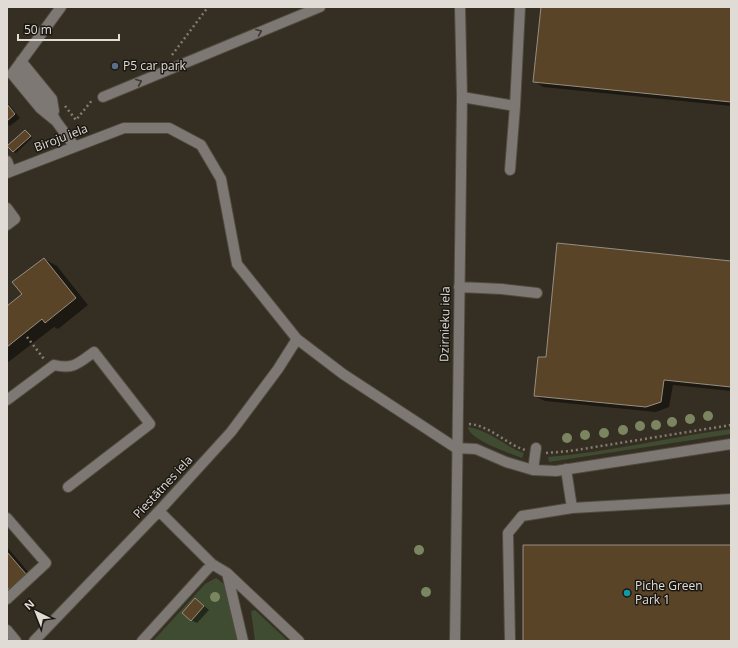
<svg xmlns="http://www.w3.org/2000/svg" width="738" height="648" viewBox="0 0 738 648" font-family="'Open Sans',sans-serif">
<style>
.green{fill:#404c31}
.shadow{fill:#0007}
.building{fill:#5a4428;stroke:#988d81}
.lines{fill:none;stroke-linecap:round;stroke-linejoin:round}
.minor-casing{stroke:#504b3f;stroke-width:12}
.path{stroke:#827c73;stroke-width:2.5;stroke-dasharray:2 3;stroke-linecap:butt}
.minor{stroke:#7e7874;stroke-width:10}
.tree{fill:#7b8661}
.oneway{stroke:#3d3934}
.service-dot{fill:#5c6f8a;stroke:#1a1712;stroke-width:1.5}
.culture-dot{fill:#0f9aa8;stroke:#1a1712;stroke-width:1.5}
.labels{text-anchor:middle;stroke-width:3;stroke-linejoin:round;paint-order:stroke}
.poi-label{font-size:12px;fill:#e0dbd4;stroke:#1a1712;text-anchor:start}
.street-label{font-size:12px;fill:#e0dbd4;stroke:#1a1712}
</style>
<rect width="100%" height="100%" fill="#352f23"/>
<path class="green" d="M468,427C489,430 504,446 524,453L522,458C510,453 469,440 468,427Z
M731,429V434L549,462L548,457C610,452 670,437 731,429Z
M216,578C236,589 236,620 241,641H153L205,584Z
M255,610L288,641H255L251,611Z"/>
<path class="shadow" d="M542,7H731V106L543,87L534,81Z
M7,102L20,118L10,126L7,124Z
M28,133L32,138L16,153L13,152Z
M44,259L57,266L88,305L58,329L54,327L7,363V307L23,294Z
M731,262V391L673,385L669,407L656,412L545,401L535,396Z
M7,547L35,580L19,594L7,585Z
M196,599L209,610L197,623L191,620Z"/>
<path class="building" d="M541,7H731V102L533,82Z
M7,104L15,114L7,121Z
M25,130L31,136L13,152L7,146Z
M557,243L731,261V387L664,380L661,402L646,407L534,396L538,357H546Z
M44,258L76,298L45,323L42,319L7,347V306L22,294L12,282Z
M523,545H731V641H523Z
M7,552L26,574L9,590L7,587Z
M195,598L204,606L191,621L182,613Z"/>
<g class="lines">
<g class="minor-casing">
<path id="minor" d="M21,61L52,99L54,111
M17,68L46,103L56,121L75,147
M103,97L320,7
M462,97L515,106L520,7
M56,121L40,108L12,74L61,7
M7,161L11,171
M510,170L515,106
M7,173L124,128H169L201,145L221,179L237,264L297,339L343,374L456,448L476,449L506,462L533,470L556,471L731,444
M7,208L15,219L7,225
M459,287L502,289L537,293
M7,400L54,365C73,370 79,363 94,352L150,424L68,487
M533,470L536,448
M572,508L731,499
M159,511L212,564L227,573L243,641
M7,518L46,563L7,599
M227,573L299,641
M7,630L16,641
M34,641L159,511L231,432L278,369L297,339
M142,641L212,564
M455,641L462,97L460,7
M510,641L508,533L522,516L572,508L566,469"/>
</g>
<path class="path" d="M172,55L208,7
M65,106L76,120L93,99
M27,337L44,359
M469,424C489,425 506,444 525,450
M546,453L570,451L731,425"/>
<use href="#minor" class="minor"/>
</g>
<g class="tree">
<circle cx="708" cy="416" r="5"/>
<circle cx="690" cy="419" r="5"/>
<circle cx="672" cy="422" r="5"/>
<circle cx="656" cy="425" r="5"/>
<circle cx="640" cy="426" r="5"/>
<circle cx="623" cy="430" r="5"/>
<circle cx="604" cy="433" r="5"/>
<circle cx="585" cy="435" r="5"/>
<circle cx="567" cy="438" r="5"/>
<circle cx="419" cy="550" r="5"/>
<circle cx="426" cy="592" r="5"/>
<circle cx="215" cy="597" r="5"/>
</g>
<defs><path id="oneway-chevron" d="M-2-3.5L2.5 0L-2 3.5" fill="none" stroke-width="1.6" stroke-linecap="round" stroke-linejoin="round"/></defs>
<g class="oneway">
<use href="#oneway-chevron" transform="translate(259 32) rotate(-22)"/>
<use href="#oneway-chevron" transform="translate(139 82) rotate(-22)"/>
</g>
<circle class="service-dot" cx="115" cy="66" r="4"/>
<circle class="culture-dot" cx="627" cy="593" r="4"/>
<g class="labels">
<g class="poi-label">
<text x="123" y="70">P5 car park</text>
<text x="635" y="590">Piche Green<tspan x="635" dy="14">Park 1</tspan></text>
</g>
<g class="street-label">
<text transform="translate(61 138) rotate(-21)" y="4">Biroju iela</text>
<text transform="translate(445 324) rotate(-89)" y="4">Dzirnieku iela</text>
<text transform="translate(163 487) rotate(-47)" y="4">Piestātnes iela</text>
</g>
</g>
<rect width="738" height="648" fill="none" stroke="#e0dbd4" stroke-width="16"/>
<g transform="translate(36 612) rotate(317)" stroke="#1a1712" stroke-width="3" paint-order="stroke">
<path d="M0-3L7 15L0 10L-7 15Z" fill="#e0dbd4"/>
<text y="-6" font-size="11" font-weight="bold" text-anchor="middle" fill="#e0dbd4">N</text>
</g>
<path d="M18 34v6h101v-6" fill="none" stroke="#e0dbd4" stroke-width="2"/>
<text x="24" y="34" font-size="12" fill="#e0dbd4" stroke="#1a1712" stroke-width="3" paint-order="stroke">50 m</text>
</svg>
